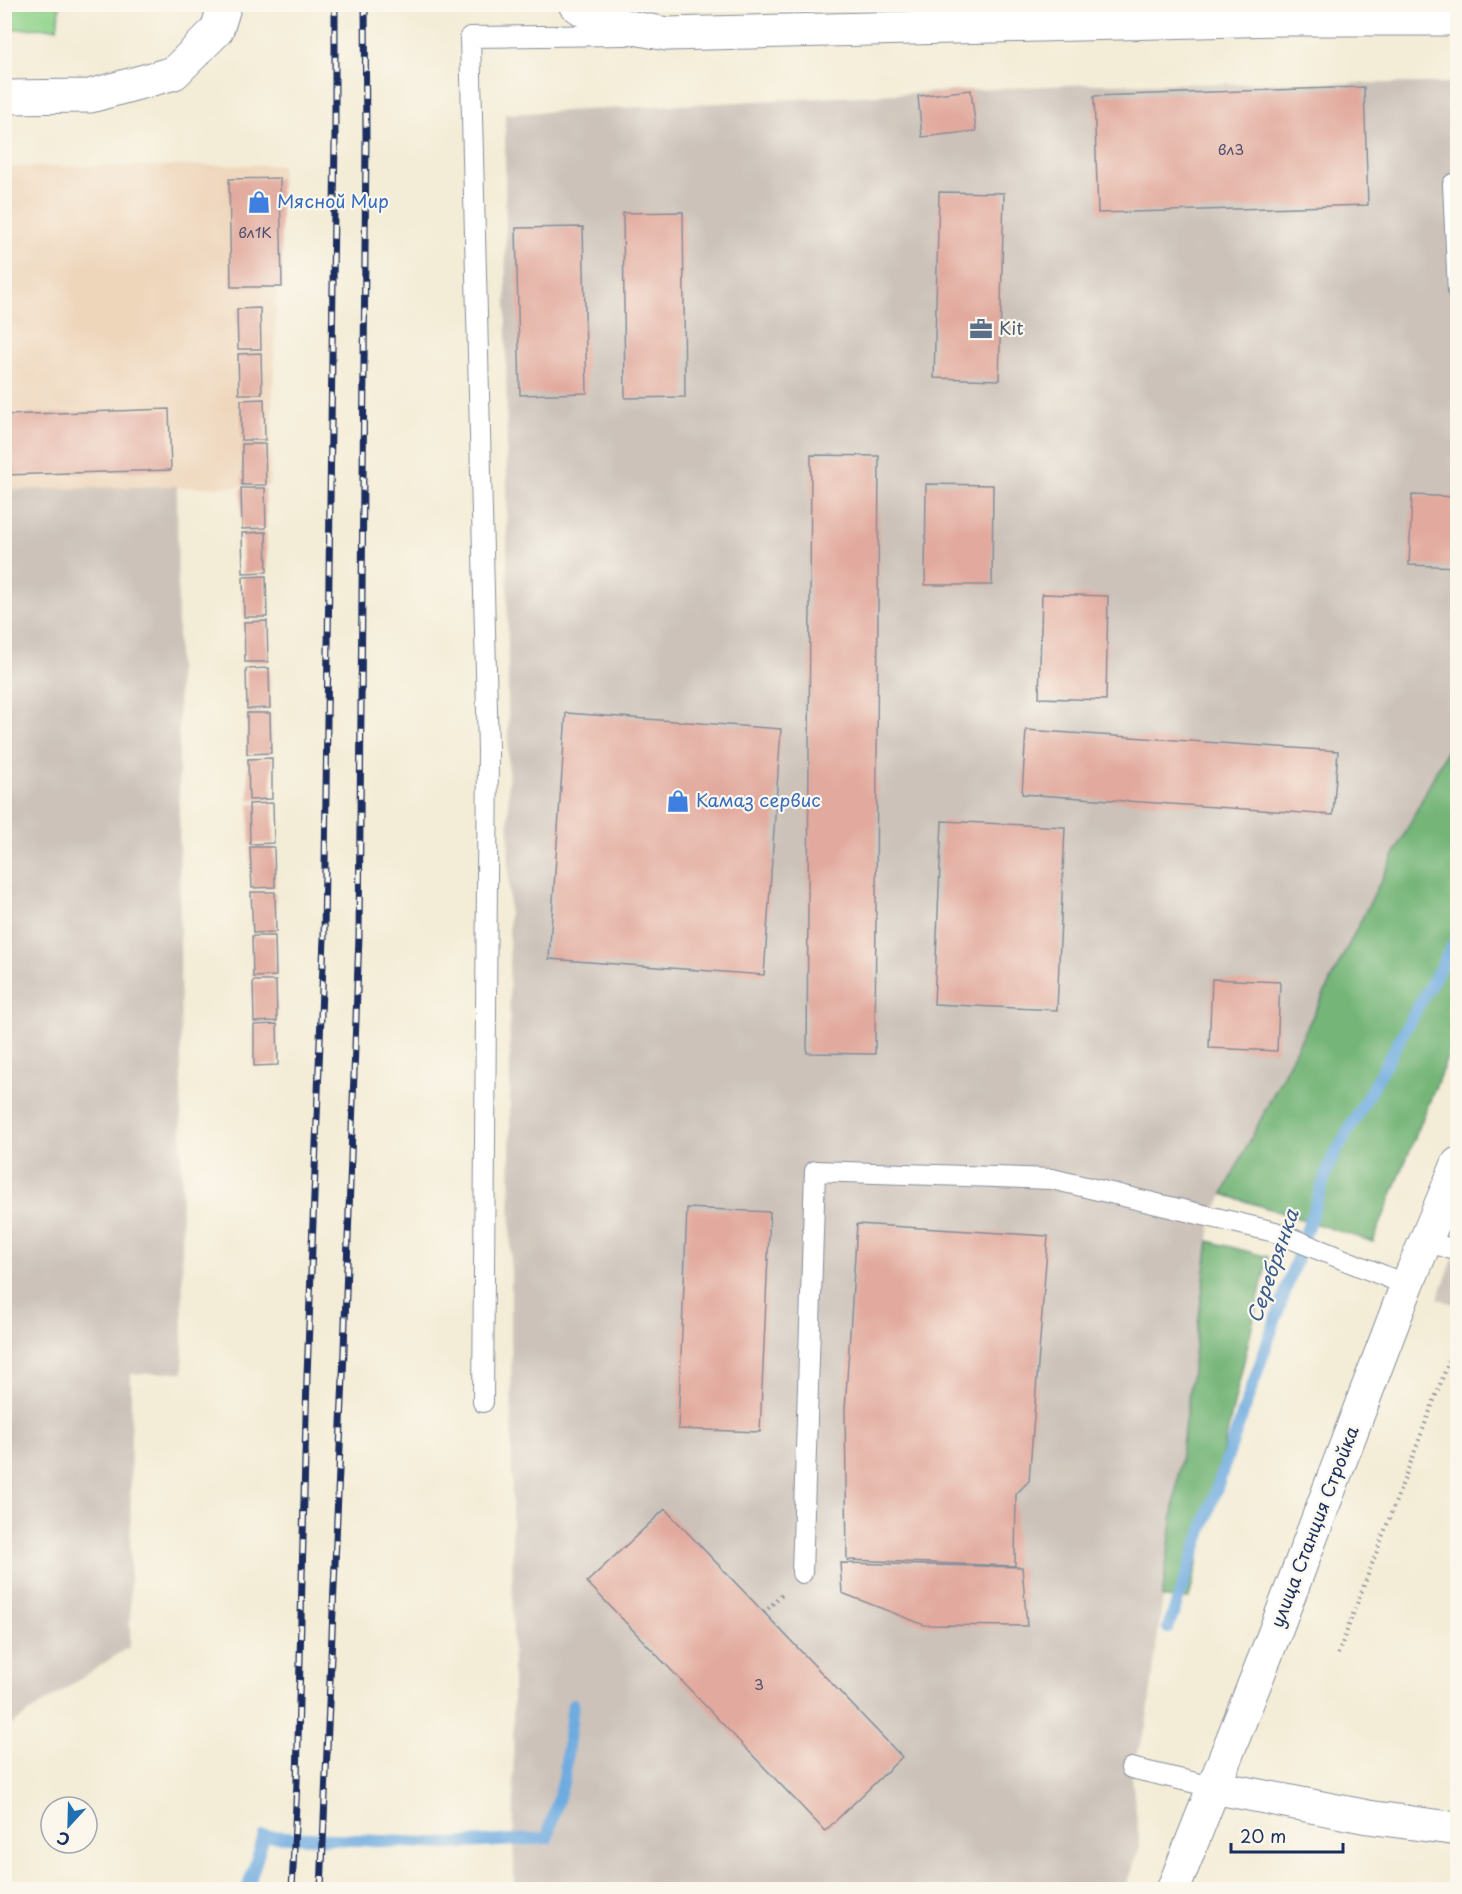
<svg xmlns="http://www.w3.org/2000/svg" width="1462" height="1894" viewBox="0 0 1462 1894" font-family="'Playpen Sans',sans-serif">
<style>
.built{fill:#eed6bb}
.industrial{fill:#ccc2b9}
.green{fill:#90d38c;stroke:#568175;stroke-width:1.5}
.forest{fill:#74b578;stroke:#48726b;stroke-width:1.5}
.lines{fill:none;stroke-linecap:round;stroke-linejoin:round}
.stream{stroke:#6eabe0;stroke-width:12}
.building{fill:#e2aa9e}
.lane-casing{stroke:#878e9a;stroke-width:22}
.street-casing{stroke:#878e9a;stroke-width:35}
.secondary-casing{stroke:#878e9a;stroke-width:35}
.path{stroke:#878e9a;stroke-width:4;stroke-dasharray:1.5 4.5;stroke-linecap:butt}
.lane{stroke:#fff;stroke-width:20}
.street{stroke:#fff;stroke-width:33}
.secondary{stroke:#fff;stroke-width:33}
.rail-casing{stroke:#1b2f5e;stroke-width:7}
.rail{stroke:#fbf7ec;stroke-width:4.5;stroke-dasharray:14;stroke-linecap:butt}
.labels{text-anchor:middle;stroke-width:4.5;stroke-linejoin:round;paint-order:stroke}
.number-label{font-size:15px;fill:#4d4e6e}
.shop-label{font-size:18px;fill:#366cbe;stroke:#fbf7ec;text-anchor:start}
.service-label{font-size:18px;fill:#4e5e75;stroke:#fbf7ec;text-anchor:start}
.street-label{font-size:18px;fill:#1b2f5e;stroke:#fbf7ec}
.water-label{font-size:20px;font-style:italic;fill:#385a8c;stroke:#fbf7ec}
</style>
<rect width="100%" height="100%" fill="#fbf7ec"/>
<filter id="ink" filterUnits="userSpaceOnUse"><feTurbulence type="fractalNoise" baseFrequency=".0167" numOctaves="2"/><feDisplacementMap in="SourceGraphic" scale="12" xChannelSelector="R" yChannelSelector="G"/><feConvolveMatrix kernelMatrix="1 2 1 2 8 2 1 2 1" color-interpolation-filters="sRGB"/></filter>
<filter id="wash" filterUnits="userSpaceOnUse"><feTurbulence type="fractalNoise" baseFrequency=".008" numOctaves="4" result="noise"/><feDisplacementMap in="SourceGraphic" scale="24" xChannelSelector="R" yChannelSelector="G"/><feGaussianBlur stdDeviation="1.35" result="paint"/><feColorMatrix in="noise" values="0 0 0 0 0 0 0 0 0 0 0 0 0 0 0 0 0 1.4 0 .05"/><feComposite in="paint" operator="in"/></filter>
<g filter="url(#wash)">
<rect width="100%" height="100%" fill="#f3ecd6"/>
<path class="built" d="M282,165L269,486L5,490L4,167Z"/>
<path class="industrial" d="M1457,83V730L1212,1217L1146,1728L1131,1768L1140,1847L1124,1889H514L505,114L1088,84Z
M177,486L183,1372L131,1374L130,1646L5,1729V490Z
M1457,1248V1305L1438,1299Z"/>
<path class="green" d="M4,5H60L57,28L5,29Z"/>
<path class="forest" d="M1457,730V1033L1373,1242L1223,1194Z
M1209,1241L1268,1257L1189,1599L1162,1598Z"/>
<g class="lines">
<path class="stream" d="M1168,1628L1330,1163L1458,936
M247,1890L264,1836L451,1844L547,1838L564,1779L573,1704"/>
</g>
<g id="blocks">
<path class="building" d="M1364,87L1368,205L1098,213L1094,96Z
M971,90L976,131L922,137L918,96Z
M280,178L282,287H231L229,179Z
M939,192L1004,193L999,380L934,378Z
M683,212L685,397L625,398L623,213Z
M583,227L587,393L520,395L516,228Z
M260,308L261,349H238L237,309Z
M261,353L262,394H239L238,354Z
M264,399L265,440H241V400Z
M169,409L171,470L4,475V415Z
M242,444H265L266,485H242Z
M811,455L879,456L875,1054L807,1053Z
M926,484L993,485L992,585H925Z
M241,488H265L266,528L242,529Z
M1412,495L1458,497V567L1409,565Z
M266,532L267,572L243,573L242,533Z
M266,576L267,617H244L243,577Z
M1042,594L1108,596L1106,700L1039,698Z
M267,621L268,662H245L244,622Z
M269,668L270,708L247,709L246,669Z
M247,713H270L271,753L247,754Z
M566,713L781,729L764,975L549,959Z
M1026,730L1338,751L1333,815L1022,794Z
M272,758V799L249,800L248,759Z
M273,803L274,843L250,844L249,804Z
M942,821L1065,827L1057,1010L934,1004Z
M250,847H274L275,887L252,888Z
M251,892H275L276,932L253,933Z
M252,936H275L276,976L253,977Z
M1212,979L1280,982L1277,1051L1209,1048Z
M253,981H276L277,1021L254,1022Z
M277,1024L278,1065L254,1066V1025Z
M687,1208L770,1212L760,1432L678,1429Z
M857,1224L1048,1236L1029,1481L1016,1494L1015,1566L847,1560L845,1410Z
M665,1509L902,1757L825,1831L587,1582Z
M840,1563L1022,1567L1027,1626L924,1625L842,1593Z"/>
</g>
</g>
<g filter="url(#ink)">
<use href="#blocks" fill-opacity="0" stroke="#878e9a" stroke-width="1.5"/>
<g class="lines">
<g class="lane-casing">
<path id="lane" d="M1458,184H1453L1458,292
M1425,1241L1458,1251
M483,1402L488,750L470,37L626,35
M802,1573L815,1171L1052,1179L1275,1232L1407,1285
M1131,1768L1213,1787"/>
</g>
<g class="street-casing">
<path id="street" d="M1213,1787L1368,1817L1458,1829
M1173,1890L1275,1632L1407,1285L1458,1164"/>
</g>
<g class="secondary-casing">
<path id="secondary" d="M575,4C602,25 635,28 667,34L1282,19H1458
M4,97L90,96L174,73L217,30L225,4"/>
</g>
<path class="path" d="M764,1613L783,1593
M1338,1654L1458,1337"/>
<use href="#lane" class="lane"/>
<use href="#street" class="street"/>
<use href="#secondary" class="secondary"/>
<g class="rail-casing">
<path id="rail" d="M292,1890L297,1782L307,1376L324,938L335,138V4
M321,1890L343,1377L359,936L366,138L365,4"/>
</g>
<use href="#rail" class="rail"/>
</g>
</g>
<defs>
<g id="shop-bare" transform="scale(1.8)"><path d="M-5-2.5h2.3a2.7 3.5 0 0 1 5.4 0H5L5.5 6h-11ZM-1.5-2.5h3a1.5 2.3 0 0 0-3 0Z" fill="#3f7fe0" stroke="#fbf7ec" stroke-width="2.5" paint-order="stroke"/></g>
<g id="office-bare" transform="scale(1.8)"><path d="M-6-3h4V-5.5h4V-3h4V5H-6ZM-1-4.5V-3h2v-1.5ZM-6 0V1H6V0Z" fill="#5c6f8a" stroke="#fbf7ec" stroke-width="2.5" paint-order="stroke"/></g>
</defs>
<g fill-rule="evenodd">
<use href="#shop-bare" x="259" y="202"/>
<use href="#office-bare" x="981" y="329"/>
<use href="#shop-bare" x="678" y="801"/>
</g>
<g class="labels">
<g class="number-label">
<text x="1231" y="155">вл3</text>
<text x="255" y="238">вл1К</text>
<text x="759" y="1690">3</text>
</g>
<g class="shop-label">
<text x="277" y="208">Мясной Мир</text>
<text x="696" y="807">Камаз сервис</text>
</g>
<g class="service-label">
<text x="999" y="335">Kit</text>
</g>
<g class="street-label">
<text transform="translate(1315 1527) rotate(-69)" y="6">улица Станция Стройка</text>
</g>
<g class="water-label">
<text transform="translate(1273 1266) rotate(-71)" y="7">Серебрянка</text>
</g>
</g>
<rect width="1462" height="1894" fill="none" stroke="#fbf7ec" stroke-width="24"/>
<g transform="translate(69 1825) rotate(202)"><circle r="28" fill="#fbf7ec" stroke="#a1a7b3" stroke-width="1.5"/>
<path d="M0-4.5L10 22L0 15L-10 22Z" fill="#1f6fb2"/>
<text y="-9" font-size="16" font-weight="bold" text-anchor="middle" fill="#1b2f5e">С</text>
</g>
<path d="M1231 1843v9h112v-9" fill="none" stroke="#1b2f5e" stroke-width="3"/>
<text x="1240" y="1843" font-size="18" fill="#1b2f5e" stroke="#fbf7ec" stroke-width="4.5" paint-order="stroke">20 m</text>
</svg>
